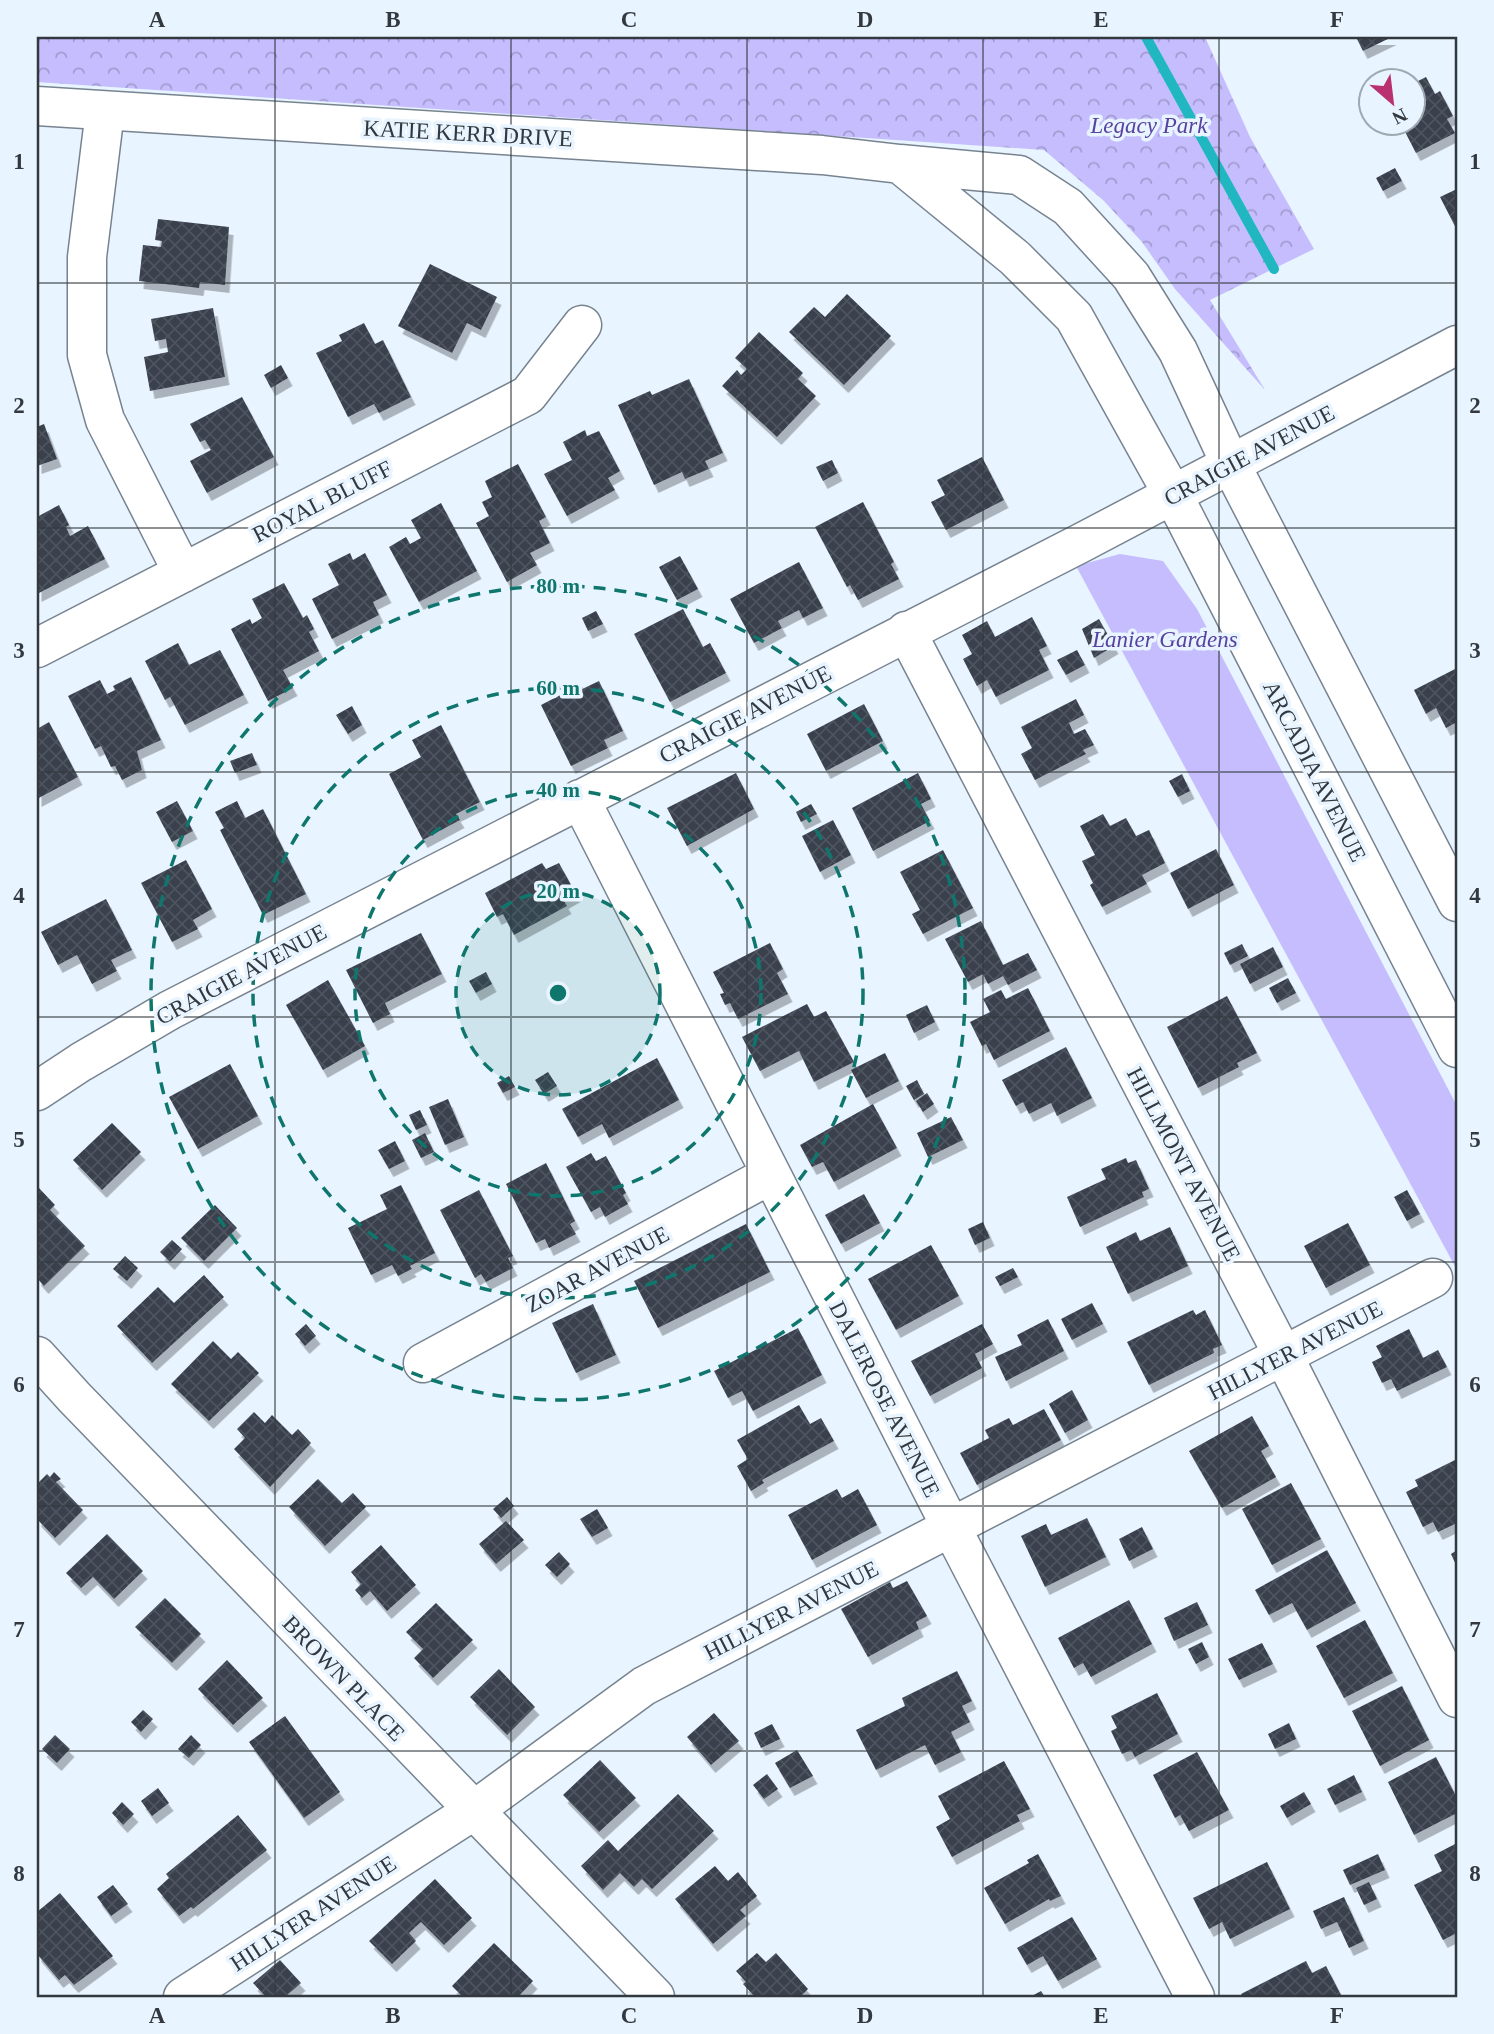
<svg xmlns="http://www.w3.org/2000/svg" width="1494" height="2034" viewBox="0 0 1494 2034" font-family="Georgia,serif">
<style>
.green{fill:#c5bdfe}
.forest{fill:url(#forest-crowns)}
.lines{fill:none;stroke-linecap:round;stroke-linejoin:round}
.stream{stroke:#20b7c0;stroke-width:10}
.building{fill:url(#building-cross-hatch);filter:url(#shadow)}
.street-casing{stroke:#778490;stroke-width:41}
.secondary-casing{stroke:#778490;stroke-width:41}
.street{stroke:#fff;stroke-width:38}
.secondary{stroke:#fff;stroke-width:38}
.grid{fill:none;stroke:#32383d;stroke-width:2;stroke-opacity:0.55}
.ring{fill:none;stroke:#0f766e;stroke-width:3.5;stroke-dasharray:12 9}
.labels{text-anchor:middle;stroke-width:7;stroke-linejoin:round;paint-order:stroke}
.park-label{font-size:23px;font-style:italic;fill:#5742a0;stroke:#e8f4ff}
.street-label{font-size:23px;fill:#32383d;stroke:#e8f4ff}
.centre{fill:#0f766e;stroke:#e8f4ff;stroke-width:3.5}
.ring-label{font-size:21px;text-anchor:middle;font-weight:bold;fill:#0f766e;stroke:#e8f4ff;stroke-width:7;stroke-linejoin:round;paint-order:stroke}
.neatline{fill:none;stroke:#32383d;stroke-width:2.5}
.grid-label{font-size:23px;text-anchor:middle;font-weight:bold;fill:#32383d}
</style>
<defs>
<pattern id="forest-crowns" width="20" height="18" patternUnits="userSpaceOnUse" patternTransform="scale(1.75)"><rect width="20" height="18" fill="#c5bdfe"/><path d="M2 6a3 3 0 1 1 6 0M12 15a3 3 0 1 1 6 0" fill="none" stroke="#a19bcf"/></pattern>
<pattern id="building-cross-hatch" width="8" height="8" patternUnits="userSpaceOnUse" patternTransform="scale(1.75)"><rect width="8" height="8" fill="#3a404d"/><path d="M0 0l8 8M0 8l8-8" fill="none" stroke="#4e545f"/></pattern>
<filter id="shadow"><feDropShadow dx="4.5" dy="8" stdDeviation="0" flood-color="#0004"/></filter>
</defs>
<rect width="100%" height="100%" fill="#e8f4ff"/>
<path class="green" d="M1120,554L1163,561L1197,609L1457,1106V1270L1076,566Z"/>
<path class="forest" d="M37,37H1205L1250,137L1314,249L1210,300L1265,390L1175,289L1142,242L1103,200L1044,150L37,82Z"/>
<g class="lines">
<path class="stream" d="M1146,37L1274,269"/>
</g>
<path class="building" d="M1356,37H1392L1363,51Z
M1426,77L1435,94L1440,91L1453,116L1447,119L1455,133L1416,153L1400,122H1414V83Z
M1395,168L1402,181L1383,191L1376,178Z
M1457,189V230L1440,197Z
M158,219L229,227L225,285L200,282L199,288L139,281L143,245L161,247L162,241L155,240Z
M430,264L497,297L481,330L467,323L452,353L398,326Z
M847,294L891,336L844,385L789,332L814,307L825,317Z
M213,308L225,377L150,391L144,357L168,352L166,339L155,341L151,319Z
M364,323L375,344L383,340L411,397L379,413L374,404L348,417L316,353L342,341L339,335Z
M759,332L803,373L798,379L816,396L777,437L722,386L737,370L741,375L747,369L735,358Z
M281,365L288,378L271,388L264,375Z
M689,379L723,453L705,461L709,469L685,479L682,472L654,485L618,405L650,391L652,395Z
M242,397L274,457L207,493L190,461L211,450L205,440L200,442L190,424Z
M44,424L57,459L37,466V427Z
M585,430L587,436L599,431L620,471L608,478L615,490L567,516L544,474L572,460L563,442Z
M982,457L1004,500L946,530L931,502L945,495L937,480Z
M832,460L838,473L823,481L816,467Z
M518,464L546,517L539,521L550,543L530,553L537,565L507,582L476,523L489,516L482,502L492,497L485,481Z
M863,502L894,562L891,564L899,579L858,600L850,585L847,587L815,527Z
M441,503L477,571L419,602L389,547L406,537L410,544L421,538L411,520Z
M59,505L69,525L66,527L70,536L88,526L105,559L37,594V517Z
M350,553L353,560L365,553L387,595L373,602L379,615L332,639L312,599L339,585L328,564Z
M680,556L698,589L677,600L659,567Z
M799,562L823,608L803,618L799,610L778,621L782,628L754,643L730,599Z
M284,583L303,618L307,615L314,629L309,632L319,651L283,670L293,688L268,701L231,629L250,619L252,624L262,618L252,599Z
M683,609L703,647L710,643L726,673L670,702L634,634Z
M596,611L603,624L588,631L582,618Z
M1032,617L1047,646L1039,650L1049,670L996,697L987,680L977,686L963,659L972,654L962,635L987,621L995,637Z
M1099,619L1114,646L1094,658L1082,629Z
M178,643L189,665L220,650L244,695L185,725L170,697L165,700L145,661Z
M1077,650L1085,665L1066,675L1057,660Z
M1457,668V722L1446,728L1436,708L1426,714L1414,690Z
M131,677L161,740L137,751L142,770L122,780L115,766L111,767L101,746L95,749L68,696L100,680L107,694L115,690L113,686Z
M599,681L623,731L604,740L608,748L571,766L541,705L574,688L576,692Z
M1076,699L1084,715L1069,723L1074,734L1085,729L1094,745L1083,750L1086,754L1035,780L1021,754L1032,748L1021,727Z
M864,704L883,741L826,771L807,734Z
M352,706L362,725L348,734L336,715Z
M49,722L78,777L37,799V729Z
M441,725L480,802L456,814L460,820L423,840L389,774L421,757L412,740Z
M252,753L257,765L235,773L230,761Z
M736,773L754,809L687,846L667,808Z
M918,773L931,799L921,804L930,821L873,851L852,808Z
M1182,774L1190,791L1178,797L1169,781Z
M177,801L193,831L172,842L156,812Z
M237,801L245,818L263,809L306,894L263,915L220,830L224,828L215,812Z
M811,804L817,814L801,822L796,812Z
M1103,814L1110,826L1126,818L1136,836L1149,830L1165,863L1142,875L1147,884L1102,907L1090,885L1093,883L1082,861L1095,855L1080,826Z
M833,820L851,855L820,872L802,836Z
M1216,849L1234,885L1188,909L1170,873Z
M943,850L973,908L923,934L912,914L920,910L900,872Z
M186,860L212,909L193,920L198,929L172,942L141,883Z
M542,863L546,869L559,863L576,894L564,901L567,906L514,935L503,914L497,917L485,893Z
M106,899L132,950L111,960L117,971L92,984L77,955L58,965L41,932Z
M981,921L1003,965L1028,953L1037,970L1008,985L1003,976L988,984L983,974L968,982L945,939Z
M421,933L442,974L385,1003L390,1014L373,1023L346,970Z
M770,943L783,969L777,973L788,994L738,1019L730,1003L725,1005L720,994L724,993L713,972Z
M1242,944L1248,956L1230,965L1224,953Z
M1273,947L1283,967L1250,984L1240,964Z
M486,972L492,984L476,993L469,981Z
M1288,978L1296,993L1277,1003L1269,988Z
M328,980L365,1046L323,1070L286,1005Z
M1028,988L1050,1031L994,1060L986,1044L982,1046L970,1022L990,1012L983,999L1001,990L1006,999Z
M1227,996L1257,1053L1237,1063L1239,1067L1198,1088L1167,1027Z
M807,1004L814,1017L826,1011L854,1062L814,1082L799,1051L760,1071L742,1037Z
M927,1005L935,1022L914,1033L906,1015Z
M1066,1047L1092,1098L1057,1116L1051,1103L1029,1114L1023,1102L1016,1106L1002,1080Z
M885,1053L899,1081L866,1098L851,1070Z
M657,1058L679,1100L609,1138L602,1124L578,1137L562,1109Z
M230,1064L258,1116L198,1149L169,1097Z
M548,1072L557,1086L544,1094L535,1080Z
M509,1076L515,1087L503,1093L497,1083Z
M917,1080L924,1094L914,1100L906,1086Z
M927,1093L934,1104L923,1112L916,1101Z
M448,1099L464,1137L445,1145L429,1107Z
M873,1104L897,1148L834,1182L823,1162L812,1167L800,1145Z
M420,1110L427,1125L416,1130L409,1115Z
M951,1117L963,1140L928,1157L917,1133Z
M112,1123L141,1152L102,1190L73,1160Z
M425,1133L434,1152L421,1158L412,1140Z
M395,1141L405,1161L389,1169L378,1150Z
M591,1153L596,1161L606,1156L626,1193L623,1195L628,1204L605,1217L600,1207L591,1212L566,1167Z
M1126,1158L1128,1163L1136,1160L1149,1189L1142,1192L1144,1197L1080,1227L1067,1197L1106,1179L1101,1169Z
M546,1163L575,1221L570,1224L576,1234L549,1248L545,1239L536,1243L506,1184Z
M401,1185L435,1253L410,1266L412,1269L398,1276L392,1265L371,1275L348,1228L387,1209L380,1195Z
M39,1188L55,1205L50,1210L85,1246L44,1286L37,1278V1190Z
M479,1190L513,1256L508,1258L513,1268L486,1282L481,1274L475,1278L440,1210Z
M1407,1190L1420,1214L1407,1221L1394,1197Z
M864,1194L880,1223L841,1244L825,1215Z
M215,1205L237,1228L204,1261L181,1238Z
M983,1222L990,1238L975,1245L968,1229Z
M1348,1223L1370,1265L1326,1288L1304,1246Z
M746,1224L770,1272L658,1328L634,1281Z
M1170,1227L1188,1266L1128,1294L1106,1247L1136,1232L1140,1241Z
M172,1240L182,1249L170,1262L160,1252Z
M931,1245L959,1296L896,1330L868,1279Z
M125,1256L138,1268L127,1281L113,1269Z
M1013,1268L1018,1277L1000,1286L995,1277Z
M204,1275L224,1297L152,1363L117,1326L158,1287L174,1303Z
M1092,1303L1103,1324L1072,1340L1061,1319Z
M593,1304L616,1355L576,1373L552,1323Z
M1193,1310L1196,1315L1205,1310L1222,1345L1213,1349L1214,1353L1149,1385L1127,1342Z
M1048,1319L1064,1351L1006,1381L995,1357L1022,1345L1017,1335Z
M306,1324L316,1336L305,1346L295,1334Z
M982,1324L993,1344L975,1354L982,1368L930,1396L911,1361Z
M798,1328L822,1375L753,1411L742,1391L728,1398L714,1371Z
M1409,1329L1423,1358L1438,1350L1447,1367L1397,1391L1391,1379L1382,1383L1372,1362L1382,1357L1376,1346Z
M213,1341L231,1359L238,1352L259,1373L209,1421L171,1384Z
M1072,1390L1088,1420L1065,1433L1049,1404Z
M799,1405L810,1424L821,1418L834,1441L762,1480L764,1483L751,1491L737,1466L748,1459L737,1440Z
M1044,1409L1061,1440L977,1485L960,1453L989,1438L985,1430L1009,1418L1013,1425Z
M254,1412L265,1423L272,1415L292,1435L298,1429L311,1443L270,1487L234,1449L245,1438L237,1429Z
M1252,1416L1269,1446L1261,1451L1276,1477L1222,1508L1189,1451Z
M1457,1459V1523L1438,1532L1433,1522L1423,1527L1406,1492L1418,1486L1415,1480Z
M54,1472L61,1479L56,1482L83,1510L55,1538L37,1519V1484L47,1474L50,1477Z
M318,1479L342,1503L353,1493L366,1507L325,1546L289,1507Z
M1291,1483L1321,1539L1272,1565L1242,1509Z
M837,1489L842,1498L858,1489L877,1525L812,1560L788,1515Z
M507,1497L514,1506L501,1518L493,1509Z
M597,1509L608,1528L592,1537L580,1519Z
M1087,1518L1106,1557L1045,1587L1021,1536L1046,1524L1051,1535Z
M506,1521L524,1540L496,1564L479,1544Z
M1142,1527L1153,1549L1129,1561L1119,1539Z
M107,1534L143,1571L114,1599L93,1577L81,1588L66,1573Z
M381,1545L416,1585L387,1611L370,1591L362,1598L355,1590L361,1584L351,1572Z
M1327,1550L1356,1603L1307,1630L1292,1603L1269,1615L1255,1590Z
M1457,1550V1567L1451,1554Z
M559,1552L570,1564L557,1577L545,1565Z
M907,1581L927,1616L916,1622L919,1629L868,1657L841,1609L890,1582L893,1588Z
M165,1598L201,1634L172,1663L135,1627Z
M1129,1600L1152,1644L1091,1677L1083,1663L1074,1668L1058,1638Z
M1197,1602L1208,1625L1174,1641L1164,1618Z
M436,1603L473,1640L433,1678L414,1658L423,1649L406,1632Z
M1365,1620L1393,1673L1344,1698L1316,1646Z
M1202,1642L1209,1657L1196,1664L1188,1649Z
M1262,1643L1273,1664L1239,1680L1228,1659Z
M227,1660L263,1698L233,1725L198,1689Z
M499,1669L535,1707L507,1735L470,1697Z
M957,1671L972,1701L962,1706L970,1722L951,1732L961,1752L935,1765L925,1745L876,1770L856,1730L905,1706L902,1698Z
M1402,1686L1429,1740L1380,1766L1352,1711Z
M1157,1693L1178,1734L1135,1757L1131,1750L1122,1754L1111,1731L1117,1728L1111,1716Z
M143,1710L153,1719L141,1732L131,1722Z
M714,1713L739,1741L711,1765L687,1737Z
M285,1716L340,1792L304,1818L249,1742Z
M1289,1723L1296,1739L1275,1749L1268,1734Z
M772,1724L780,1739L761,1748L754,1733Z
M55,1735L70,1749L57,1763L42,1749Z
M191,1735L201,1745L189,1758L178,1749Z
M797,1750L813,1776L790,1788L775,1763Z
M1197,1752L1229,1810L1189,1831L1180,1815L1175,1818L1153,1775Z
M1436,1757L1457,1798V1813L1414,1835L1388,1782Z
M600,1760L636,1798L599,1832L563,1795Z
M1004,1761L1030,1809L1017,1815L1020,1821L952,1857L936,1827L950,1819L938,1796Z
M767,1774L778,1789L764,1799L753,1785Z
M1354,1775L1362,1792L1335,1805L1327,1789Z
M158,1788L169,1803L152,1816L141,1801Z
M1304,1792L1311,1804L1287,1818L1280,1806Z
M678,1794L714,1831L652,1889L642,1879L634,1887L620,1873L603,1890L581,1866L608,1840L618,1851Z
M122,1802L134,1814L123,1825L112,1813Z
M238,1815L267,1850L193,1909L191,1907L179,1916L157,1889L169,1878L166,1874Z
M1457,1843V1933L1443,1940L1414,1885L1442,1871L1434,1855Z
M1038,1854L1061,1896L1050,1901L1049,1899L1005,1924L984,1888L1029,1863L1027,1860Z
M1378,1854L1385,1870L1350,1885L1343,1870Z
M1267,1862L1290,1909L1230,1939L1222,1922L1209,1929L1193,1898Z
M715,1866L728,1881L738,1872L757,1896L740,1910L746,1916L713,1944L675,1899Z
M435,1879L472,1918L444,1945L421,1922L409,1933L416,1941L392,1964L369,1941Z
M1369,1882L1377,1899L1364,1905L1356,1888Z
M113,1885L128,1904L111,1916L97,1897Z
M60,1893L113,1956L74,1985L65,1975L59,1980L37,1954V1912Z
M1344,1897L1364,1941L1349,1948L1337,1922L1321,1929L1313,1911Z
M1072,1917L1097,1959L1058,1981L1043,1956L1027,1965L1017,1948Z
M494,1943L533,1981L518,1997H463L452,1986Z
M757,1953L766,1962L776,1953L808,1989L800,1997H755L743,1984L746,1982L736,1971Z
M280,1960L301,1983L285,1997H266L253,1983Z
M1306,1961L1312,1973L1326,1966L1342,1997H1243L1241,1994Z
M1041,1991L1045,1997H1030Z"/>
<g class="lines">
<g class="street-casing">
<path id="street" d="M105,111L87,257V355L105,420L183,573
M906,631L1283,1355L1457,1698
M37,648L528,395L582,325
M580,799L951,1527L1195,1997
M37,1091L81,1062L170,1010L1081,543L1457,345
M37,1356L74,1397L655,1997
M423,1363L770,1175
M183,1997L473,1811L644,1686L1433,1278"/>
</g>
<g class="secondary-casing">
<path id="secondary" d="M37,106L822,155L900,164L1019,175L1068,207L1131,276L1178,351L1231,465L1457,902
M900,164L1015,258L1074,317L1173,495L1457,1048"/>
</g>
<use href="#street" class="street"/>
<use href="#secondary" class="secondary"/>
</g>
<path class="grid" d="M275,37V1997M511,37V1997M747,37V1997M983,37V1997M1219,37V1997M37,283H1457M37,528H1457M37,772H1457M37,1017H1457M37,1262H1457M37,1506H1457M37,1751H1457"/>
<circle cx="558" cy="993" r="102" fill="#0f766e" fill-opacity=".12"/>
<g class="ring">
<circle cx="558" cy="993" r="102"/>
<circle cx="558" cy="993" r="203"/>
<circle cx="558" cy="993" r="305"/>
<circle cx="558" cy="993" r="407"/>
</g>
<g class="labels">
<g class="park-label">
<text x="1149" y="133">Legacy Park</text>
<text x="1165" y="647">Lanier Gardens</text>
</g>
<g class="street-label">
<text transform="translate(468 133) rotate(3)" y="8">KATIE KERR DRIVE</text>
<text transform="translate(1249 455) rotate(-28)" y="8">CRAIGIE AVENUE</text>
<text transform="translate(322 501) rotate(-27)" y="8">ROYAL BLUFF</text>
<text transform="translate(745 714) rotate(-27)" y="8">CRAIGIE AVENUE</text>
<text transform="translate(1315 771) rotate(63)" y="8">ARCADIA AVENUE</text>
<text transform="translate(241 974) rotate(-28)" y="8">CRAIGIE AVENUE</text>
<text transform="translate(1184 1164) rotate(62)" y="8">HILLMONT AVENUE</text>
<text transform="translate(597 1269) rotate(-28)" y="8">ZOAR AVENUE</text>
<text transform="translate(1295 1350) rotate(-27)" y="8">HILLYER AVENUE</text>
<text transform="translate(885 1399) rotate(63)" y="8">DALEROSE AVENUE</text>
<text transform="translate(791 1610) rotate(-27)" y="8">HILLYER AVENUE</text>
<text transform="translate(344 1678) rotate(46)" y="8">BROWN PLACE</text>
<text transform="translate(313 1913) rotate(-33)" y="8">HILLYER AVENUE</text>
</g>
</g>
<circle cx="558" cy="993" r="10" class="centre"/>
<g class="ring-label">
<text x="558" y="593">80 m</text>
<text x="558" y="695">60 m</text>
<text x="558" y="797">40 m</text>
<text x="558" y="898">20 m</text>
</g>
<rect width="1494" height="2034" fill="none" stroke="#e8f4ff" stroke-width="77"/>
<g transform="translate(1392 102) rotate(152)"><circle r="33" fill="#e8f4ff" stroke="#9fa9b1" stroke-width="2"/>
<path d="M0-5L12 26L0 18L-12 26Z" fill="#b93171"/>
<text y="-10" font-size="19" font-weight="bold" text-anchor="middle" fill="#32383d">N</text>
</g>
<rect x="38" y="38" width="1418" height="1958" class="neatline"/>
<g class="grid-label">
<text x="157" y="27">A</text>
<text x="393" y="27">B</text>
<text x="629" y="27">C</text>
<text x="865" y="27">D</text>
<text x="1101" y="27">E</text>
<text x="1337" y="27">F</text>
<text x="19" y="169">1</text>
<text x="1475" y="169">1</text>
<text x="19" y="413">2</text>
<text x="1475" y="413">2</text>
<text x="19" y="658">3</text>
<text x="1475" y="658">3</text>
<text x="19" y="903">4</text>
<text x="1475" y="903">4</text>
<text x="19" y="1147">5</text>
<text x="1475" y="1147">5</text>
<text x="19" y="1392">6</text>
<text x="1475" y="1392">6</text>
<text x="19" y="1637">7</text>
<text x="1475" y="1637">7</text>
<text x="19" y="1881">8</text>
<text x="1475" y="1881">8</text>
<text x="157" y="2023">A</text>
<text x="393" y="2023">B</text>
<text x="629" y="2023">C</text>
<text x="865" y="2023">D</text>
<text x="1101" y="2023">E</text>
<text x="1337" y="2023">F</text>
</g>
</svg>
